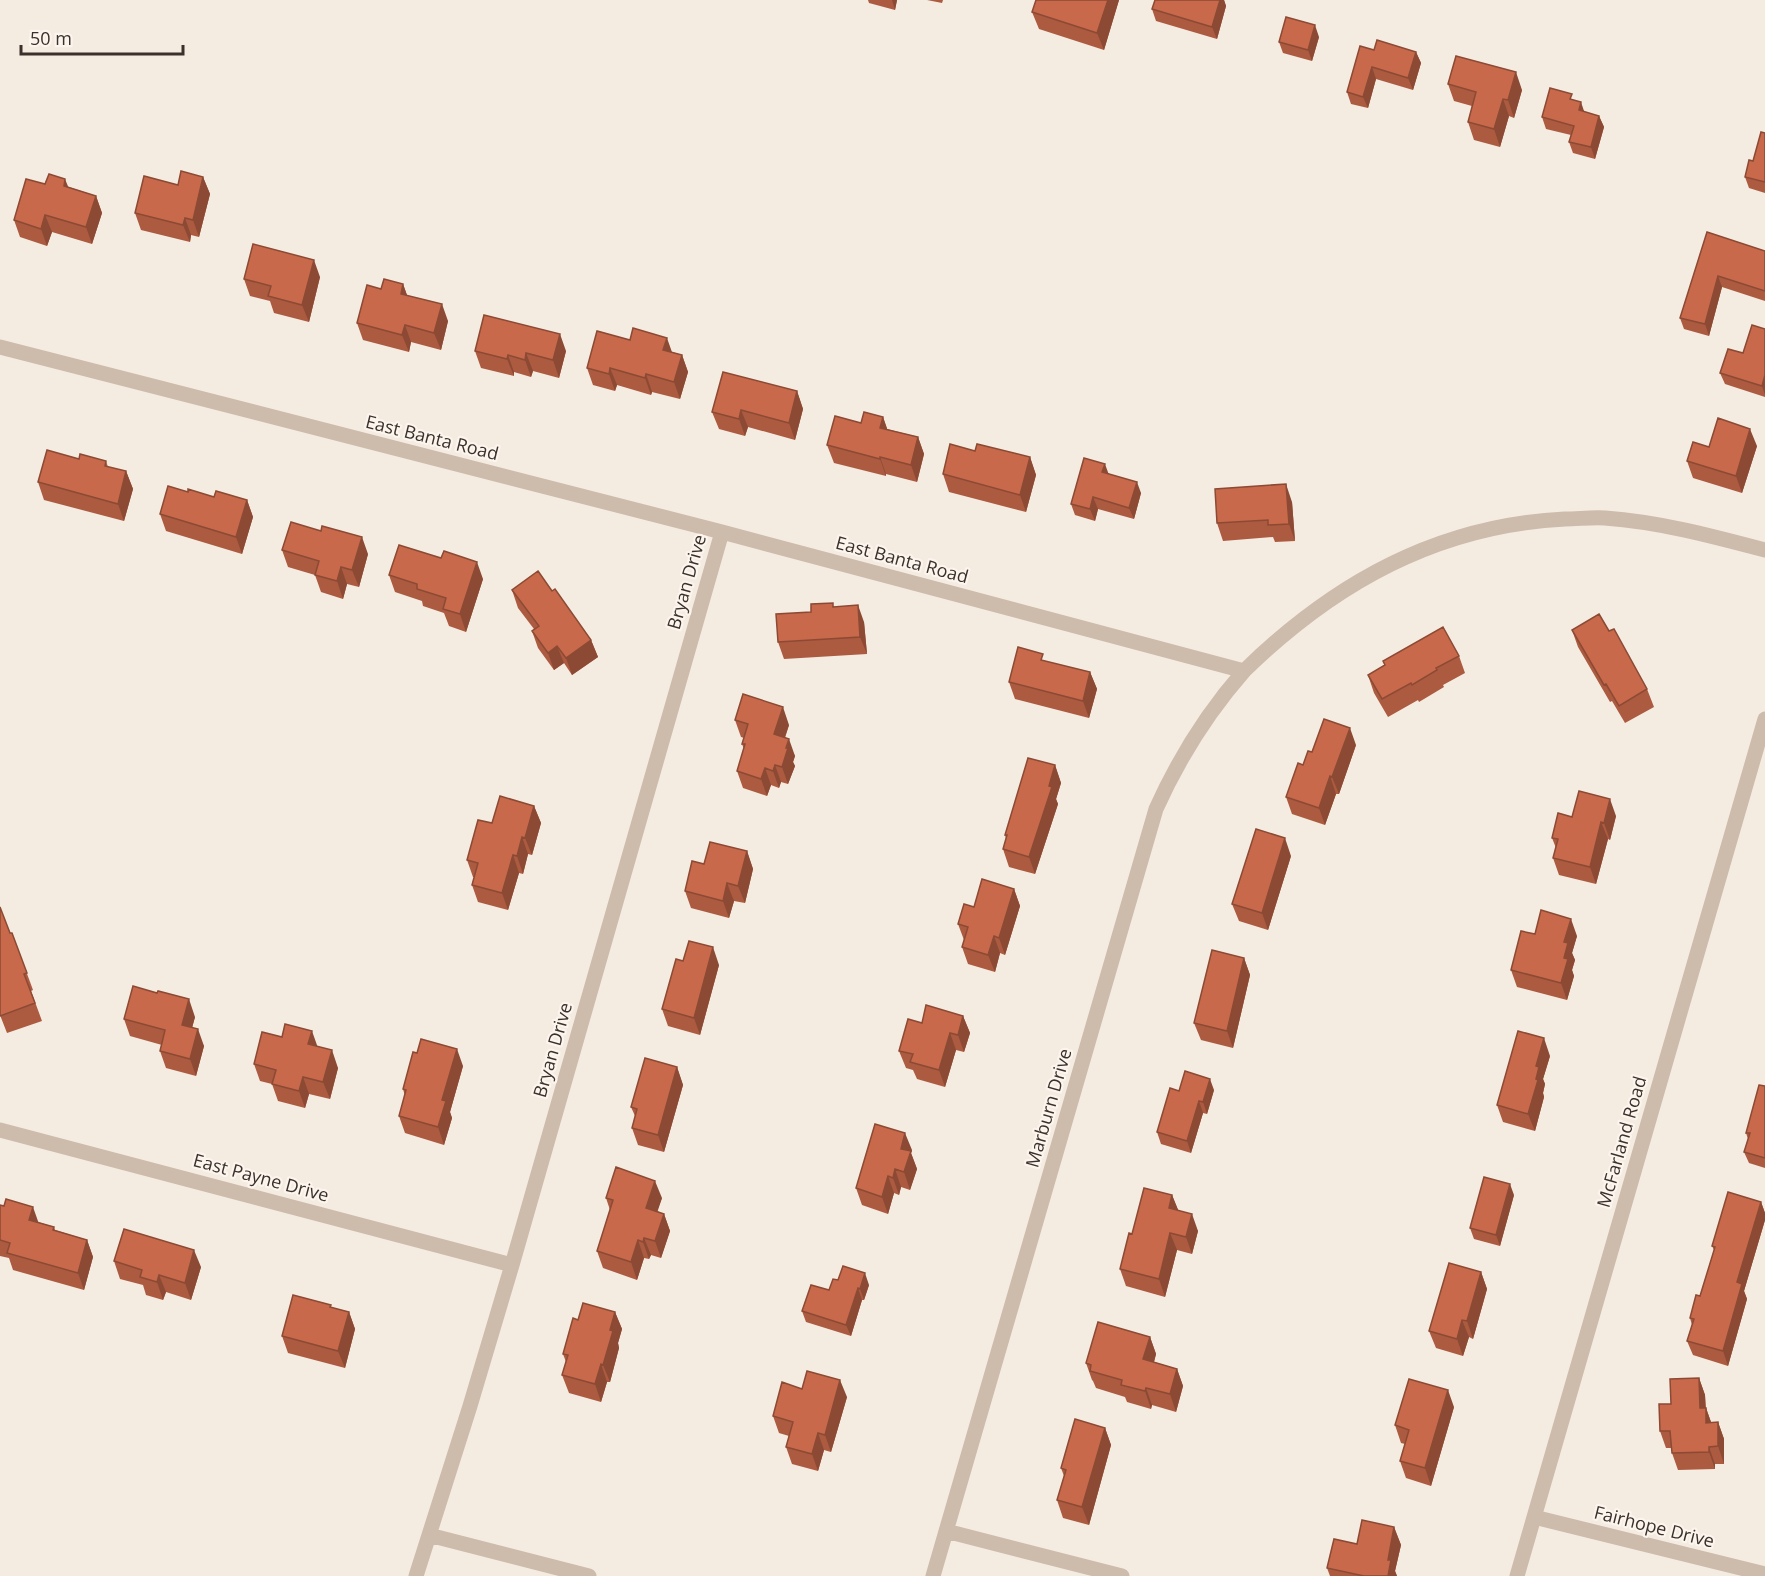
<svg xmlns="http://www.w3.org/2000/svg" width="1765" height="1576" viewBox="0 0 1765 1576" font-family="'Open Sans',sans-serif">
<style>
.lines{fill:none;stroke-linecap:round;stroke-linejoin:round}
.minor{stroke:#cdbbac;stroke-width:15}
.wall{fill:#ac5a40}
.shaded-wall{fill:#8c4a34}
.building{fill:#c8694b;stroke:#8c4a34;stroke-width:1.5}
.labels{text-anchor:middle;stroke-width:4.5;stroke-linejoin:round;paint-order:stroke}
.street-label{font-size:18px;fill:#3b302b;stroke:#fbf5ee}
</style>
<rect width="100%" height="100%" fill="#f4ebe1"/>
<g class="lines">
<path class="minor" d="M0,347L722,532L1244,671C1334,583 1438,525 1565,519C1578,519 1592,517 1605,518C1660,522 1712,536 1765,550
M0,1130L512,1265
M1534,1517L1765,1574
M946,1531L1122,1576
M429,1535L589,1576
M416,1576L470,1406L512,1265L722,532
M933,1576L1156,809C1179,758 1207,713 1244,671
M1517,1576L1765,719"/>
</g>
<path class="wall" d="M868,0H897L895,10L869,3Z
M927,0H943L942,3Z
M1119,0L1104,50L1039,29L1032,12Z
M1155,0H1224L1226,6L1217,39L1156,21L1152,9Z
M1319,37L1312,61L1283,53L1279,42Z
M1374,50L1416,52L1421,63L1413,90L1376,79L1368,108L1351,104L1347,92Z
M1448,84L1522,90L1514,118L1509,116L1500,147L1474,140L1468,122L1472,106L1454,101Z
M1574,100L1585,112L1599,116L1604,127L1595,159L1573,153L1569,142L1571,135L1546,129L1542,117Z
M1765,133V193L1749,188L1745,177L1753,161Z
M203,177L210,194L199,237L191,235L190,242L141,230L135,213L178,185Z
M45,184L69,187L96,196L102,213L92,244L52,232L47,246L20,237L14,220Z
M1707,232L1765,251V301L1722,287L1709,336L1684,329L1680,318Z
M320,277L309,322L274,313L270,301L250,296L244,279Z
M403,284L407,295L448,321L441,350L411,342L409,352L363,340L357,323L381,289Z
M1765,329V397L1725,384L1720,373L1743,353Z
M475,351H566L559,378L533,371L531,377L514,372V376L481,368Z
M672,352L682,355L688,372L680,399L652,392L651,395L617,385L615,391L593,385L587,368Z
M797,391L803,409L795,440L748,427L745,436L719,429L712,412Z
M883,417L887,429L918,437L924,454L917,482L886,474V476L834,463L827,445L861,423Z
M1757,446L1742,493L1693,478L1687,461L1709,447Z
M975,451L1030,457L1036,475L1026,512L949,492L943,474Z
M79,459L106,461L108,467L126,471L133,489L124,521L44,500L38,482Z
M1108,473L1141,493L1134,519L1098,509L1095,521L1075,515L1071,504Z
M188,492L214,497L247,500L253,517L242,554L166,531L160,514Z
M1292,502L1295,541L1275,542L1273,537L1223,541L1217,523Z
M282,550L368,554L359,587L347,584L343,599L321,592L315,575L288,567Z
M441,558L483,579L466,632L449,626L444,613L423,606L422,601L395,592L389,575Z
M512,590L552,591L591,640L598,657L572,675L564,663L554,670L538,648L532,631L534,629L518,608Z
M834,607L864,622L867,654L784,659L778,642L811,612Z
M1572,630L1609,631L1647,689L1654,707L1625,723L1612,701L1610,702L1578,647Z
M1459,656L1465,673L1443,685L1444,687L1419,702L1418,700L1388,717L1374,693L1368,675L1385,666L1383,661Z
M1045,661L1090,672L1097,689L1089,718L1015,699L1009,682Z
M735,720L789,725L785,738L795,756L793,762L795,766L788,784L781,782L779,788L771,785L767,796L743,788L737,771L744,749L742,744L744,738L741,737Z
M1356,745L1339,794H1336L1325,825L1292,814L1286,797L1303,765Z
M1055,765L1061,783L1056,799L1058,804L1035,874L1009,867L1003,849L1006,838L1005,835Z
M534,806L541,823L532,855L528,854L523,874L519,873L508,910L478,902L472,885L474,877H473L467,860L492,823Z
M1616,816L1610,840L1608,839L1596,884L1559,875L1553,858L1556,848L1552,838L1572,817Z
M747,851L753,869L745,903L734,901L729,918L691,908L685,891L704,864Z
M1291,856L1268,930L1239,921L1232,904Z
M1014,889L1020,906L1005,955L1000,953L995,972L968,964L962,947L964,940L958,924L974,907Z
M10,933H12L33,990L31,991L42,1021L7,1033L0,1015Z
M1535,934L1577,936L1572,953L1575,960L1572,970L1574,976L1567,1000L1517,987L1511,970Z
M1244,958L1250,975L1233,1048L1201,1040L1194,1023Z
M683,961L719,965L700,1035L668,1026L662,1009Z
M963,1016L970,1033L964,1052L956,1050L945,1087L917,1079L913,1070L906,1068L899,1051L922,1023Z
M195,1017L192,1028L204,1046L196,1076L166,1068L160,1051L162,1045L130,1036L124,1019Z
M318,1047L338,1068L330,1099L309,1094L305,1108L278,1101L272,1084L260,1081L254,1064Z
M417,1053L463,1066L450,1112L452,1118L444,1145L405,1133L399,1116L405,1096L403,1089Z
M1550,1056L1543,1079L1545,1084L1543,1093L1544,1097L1535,1131L1503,1122L1497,1105Z
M677,1067L683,1085L664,1152L638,1145L632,1128L635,1116L631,1107Z
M1765,1086V1168L1749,1163L1744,1152L1748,1139L1746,1133Z
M1214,1090L1207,1114L1203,1113L1191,1153L1161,1144L1157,1132L1179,1091Z
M912,1150L911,1153L917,1169L910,1190L901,1187L899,1195L894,1193L888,1214L862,1205L856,1188Z
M1172,1195L1178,1210L1198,1231L1192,1254L1177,1250L1165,1297L1126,1286L1120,1269L1132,1234Z
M1514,1195L1500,1246L1474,1239L1470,1228Z
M606,1198H662L657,1211L664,1214L670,1231L661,1258L651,1255L649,1259L644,1258L637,1280L603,1268L597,1251L610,1210Z
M1761,1202L1765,1213V1220L1744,1291L1747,1299L1728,1366L1693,1355L1687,1341L1692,1325L1690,1318L1700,1296L1714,1250L1712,1246Z
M0,1205L38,1222L54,1227L55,1230L87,1240L93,1257L84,1290L13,1270L9,1258L0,1256Z
M114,1261L201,1267L191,1300L166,1292L163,1300L146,1295L143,1285L120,1279Z
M1481,1272L1487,1289L1473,1339L1469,1337L1463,1356L1436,1348L1429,1331Z
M838,1280L869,1285L864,1300H862L851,1336L806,1322L802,1311L829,1290Z
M332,1308L349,1312L355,1329L345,1368L288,1353L282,1336Z
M615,1312L622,1329L618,1343L619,1348L610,1382H607L601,1402L569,1393L562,1375L566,1362L563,1354L578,1320Z
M1150,1337L1156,1354L1154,1362L1177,1369L1183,1386L1176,1412L1152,1405L1151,1409L1127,1402L1125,1397L1096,1388L1093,1381L1092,1380L1086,1363Z
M1699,1378L1705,1395L1706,1408L1711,1422H1718L1724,1439V1464H1715V1469L1678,1470L1672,1453V1448H1666L1660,1431L1671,1404Z
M802,1389L847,1397L831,1452L824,1450L818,1471L792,1464L786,1447L789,1436L779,1433L773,1416Z
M1454,1407L1431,1486L1406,1478L1400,1461L1405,1444L1401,1443L1395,1425Z
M1105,1428L1111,1445L1089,1525L1063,1518L1057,1500L1064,1476L1061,1468Z
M1394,1527L1401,1545L1395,1571L1397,1576H1330L1327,1568L1357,1544Z"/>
<path class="shaded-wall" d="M892,0H897L895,10Z
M1108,0H1119L1104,50L1097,33Z
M1220,0H1224L1226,6L1217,39L1212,27Z
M1315,25L1319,37L1312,61L1308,50Z
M1416,52L1421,63L1413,90L1408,78Z
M1372,67L1376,79L1368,108L1363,97Z
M1516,72L1522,90L1514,118L1508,100Z
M1503,99L1509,116L1500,147L1494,129Z
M1581,102L1585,114L1579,110Z
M1599,116L1604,127L1595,159L1591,147Z
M203,177L210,194L199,237L193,220Z
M65,179L72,196L64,186Z
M96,196L102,213L92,244L86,227Z
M45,215L52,232L47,246L41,229Z
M185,218L191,235L190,242L183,225Z
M314,260L320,277L309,322L302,305Z
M1718,276L1722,287L1709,336L1705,324Z
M403,284L409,301L401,294Z
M442,304L448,321L441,350L434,333Z
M405,325L411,342L409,352L402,335Z
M560,334L566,351L559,378L553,360Z
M667,338L673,355L663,350Z
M526,353L533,371L531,377L525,360Z
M508,355L514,372V376L507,359Z
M682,355L688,372L680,399L674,382Z
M610,368L617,385L615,391L609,374Z
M646,374L652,392L651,395L645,378Z
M1765,375V395L1762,386Z
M797,391L803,409L795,440L789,423Z
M741,410L748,427L745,436L739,419Z
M883,417L889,434L880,428Z
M1750,429L1757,446L1742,493L1736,476Z
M918,437L924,454L917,482L911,465Z
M880,457L886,474V476L880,459Z
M1030,457L1036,475L1026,512L1020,495Z
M1105,464L1109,475L1102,472Z
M126,471L133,489L124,521L118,504Z
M1137,482L1141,493L1134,519L1129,508Z
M1286,484L1292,502L1295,541L1289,524Z
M1093,497L1098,509L1095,521L1090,509Z
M247,500L253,517L242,554L236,537Z
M362,537L368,554L359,587L352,570Z
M477,562L483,579L466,632L460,614Z
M341,567L347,584L343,599L337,581Z
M858,605L864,622L867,654L860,637Z
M591,640L598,657L572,675L566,658Z
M557,646L564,663L554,670L548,653Z
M1090,672L1097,689L1089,718L1083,701Z
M783,707L789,725L780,751L774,734Z
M1350,728L1356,745L1339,794L1332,777Z
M789,739L795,756L793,762L795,766L788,784L782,767Z
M775,765L781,782L779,788L773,771Z
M1055,765L1061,783L1056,799L1058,804L1035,874L1029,857Z
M765,768L771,785L767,796L761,779Z
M1330,776L1336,794L1325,825L1319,808Z
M1610,799L1616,816L1610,840L1604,823Z
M534,806L541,823L532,855L525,838Z
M1601,822L1608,839L1596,884L1590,867Z
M522,837L528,854L523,874L517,856Z
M1285,838L1291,856L1268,930L1262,913Z
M747,851L753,869L745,903L738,886Z
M513,855L519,873L508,910L502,893Z
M727,883L734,901L729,918L723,901Z
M1014,889L1020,906L1005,955L999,938Z
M1571,919L1577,936L1572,953L1575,960L1572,970L1574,976L1567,1000L1561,983L1564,958V942Z
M994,936L1000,953L995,972L988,955Z
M713,947L719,965L700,1035L694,1018Z
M1244,958L1250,975L1233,1048L1227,1031Z
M189,999L195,1017L188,1042L182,1025Z
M963,1016L970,1033L964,1052L958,1035Z
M198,1029L204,1046L196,1076L190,1059Z
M312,1031L318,1048L308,1044Z
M950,1033L956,1050L945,1087L939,1070Z
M1544,1038L1550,1056L1543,1079L1545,1084L1543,1093L1544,1097L1535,1131L1528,1114L1536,1079V1066Z
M457,1049L463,1066L450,1112L452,1118L444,1145L438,1127L442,1100Z
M332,1050L338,1068L330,1099L323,1082Z
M677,1067L683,1085L664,1152L658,1135Z
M303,1077L309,1094L305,1108L299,1091Z
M1210,1079L1214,1090L1207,1114L1203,1102Z
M1199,1101L1203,1113L1191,1153L1187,1141Z
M905,1133L912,1150L911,1153L917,1169L910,1190L904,1172L901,1149Z
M895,1169L901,1187L899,1195L893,1178Z
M888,1176L894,1193L888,1214L882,1197Z
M655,1181L662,1198L653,1225L646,1208Z
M1510,1184L1514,1195L1500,1246L1496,1235Z
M1172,1195L1179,1212L1169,1208Z
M1761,1202L1765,1213V1220L1744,1291L1747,1299L1728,1366L1723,1351L1737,1282Z
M33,1207L39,1224L29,1220Z
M664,1214L670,1231L661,1258L655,1241Z
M1192,1214L1198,1231L1192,1254L1186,1237Z
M1170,1233L1177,1250L1165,1297L1159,1279Z
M644,1238L651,1255L649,1259L643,1242Z
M87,1240L93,1257L84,1290L78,1273Z
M638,1240L644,1258L637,1280L631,1262Z
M194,1250L201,1267L191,1300L185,1283Z
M1481,1272L1487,1289L1473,1339L1467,1321Z
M865,1273L869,1285L864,1300L860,1289Z
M159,1275L166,1292L163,1300L157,1282Z
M858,1288L862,1300L851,1336L846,1325Z
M349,1312L355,1329L345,1368L338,1351Z
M615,1312L622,1329L618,1343L619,1348L610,1382L603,1365L610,1330Z
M1462,1320L1469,1337L1463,1356L1457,1339Z
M1150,1337L1156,1354L1150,1377L1143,1359Z
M601,1364L607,1382L601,1402L595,1384Z
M1177,1369L1183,1386L1176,1412L1170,1394Z
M1699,1378L1705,1395L1706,1425L1700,1408Z
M840,1380L847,1397L831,1452L825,1435Z
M1146,1388L1152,1405L1151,1409L1145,1391Z
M1448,1390L1454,1407L1431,1486L1425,1468Z
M1706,1408L1712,1425L1706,1423Z
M1718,1422L1724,1439V1464L1718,1446Z
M1105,1428L1111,1445L1089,1525L1082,1507Z
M818,1433L824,1450L818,1471L812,1454Z
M1709,1447L1715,1464V1469L1709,1452Z
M1394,1527L1401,1545L1395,1571L1397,1576H1388V1560Z"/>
<path class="building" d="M1036,0H1108L1097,33L1032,12Z
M1155,0H1220L1212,27L1152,9Z
M1286,17L1315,25L1308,50L1279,42Z
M1377,40L1416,52L1408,78L1372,67L1363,97L1347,92L1360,46L1374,50Z
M1456,56L1516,72L1508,100L1503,99L1494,129L1468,122L1476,92L1448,84Z
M1550,88L1572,94L1570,99L1581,102L1579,110L1599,116L1591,147L1569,142L1574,126L1542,117Z
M1761,132L1765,133V182L1745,177L1749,160L1753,161Z
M181,171L203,177L193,220L185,218L183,225L135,213L144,176L178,185Z
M49,174L65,179L64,186L96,196L86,227L45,215L41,229L14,220L26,179L45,184Z
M1707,232L1765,251V291L1718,276L1705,324L1680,318Z
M253,244L314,260L302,305L268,296L271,286L244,279Z
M384,279L403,284L401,294L442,304L434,333L405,325L402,335L357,323L367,285L381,289Z
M484,315L560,334L553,360L526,353L525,360L508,355L507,359L475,351Z
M1752,325L1765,329V375L1762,386L1720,373L1728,349L1743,353Z
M633,328L667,338L663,350L682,355L674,382L646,374L645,378L610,368L609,374L587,368L597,331L630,340Z
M723,372L797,391L789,423L741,410L739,419L712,412Z
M864,412L883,417L880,428L918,437L911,465L880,457V459L827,445L835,416L861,423Z
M1718,418L1750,429L1736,476L1687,461L1693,442L1709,447Z
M950,444L975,451L977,444L1030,457L1020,495L943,474Z
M47,450L79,459L80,454L106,461L105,466L126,471L118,504L38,482Z
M1084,458L1105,464L1102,472L1137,482L1129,508L1093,497L1090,509L1071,504Z
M1286,484L1289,524L1268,525V520L1217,523L1215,489Z
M168,486L188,492V489L214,497L216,491L247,500L236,537L160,514Z
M291,522L321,531L322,526L362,537L352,570L341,567L337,581L315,575L319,561L282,550Z
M399,545L441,558L444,551L477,562L460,614L443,609L446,598L417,589V584L389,575Z
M538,571L552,591L555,589L591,640L566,658L557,646L548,653L532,631L539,626L512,590Z
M833,603V607L858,605L860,637L778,642L776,614L811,612V604Z
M1599,614L1609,631L1614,629L1647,689L1619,706L1606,684L1604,685L1572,630Z
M1443,627L1459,656L1436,668L1437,670L1412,685L1411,683L1382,699L1368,675L1385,665L1383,661Z
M1018,647L1043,654L1041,660L1090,672L1083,701L1009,682Z
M743,694L783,707L774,734L789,739L786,748H788L782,767L775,765L773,771L765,768L761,779L737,771L745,744H742L748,724L735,720Z
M1324,719L1350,728L1332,777L1330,776L1319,808L1286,797L1298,763L1303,765L1308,751L1312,752Z
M1028,758L1055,765L1049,786L1052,787L1029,857L1003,849L1007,835H1005Z
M1579,791L1610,799L1604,823L1601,822L1590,867L1553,858L1558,839L1552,838L1558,813L1572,817Z
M500,796L534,806L525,838L522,837L517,856L513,855L502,893L472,885L478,863L467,860L478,820L492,823Z
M1256,829L1285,838L1262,913L1232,904Z
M710,842L747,851L738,886L727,883L723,901L685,891L692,861L704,864Z
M982,879L1014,889L999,938L994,936L988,955L962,947L968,927L958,924L964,904L974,907Z
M0,907L10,933H12L27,973L24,974L35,1003L0,1016Z
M1541,910L1571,919L1564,942L1568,943L1564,958L1568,959L1561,983L1511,970L1521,931L1535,934Z
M689,941L713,947L694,1018L662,1009L676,959L683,961Z
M1212,950L1244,958L1227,1031L1194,1023Z
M133,986L157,993L158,991L189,999L182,1025L198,1029L190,1059L160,1051L165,1030L124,1019Z
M926,1005L963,1016L958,1035L950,1033L939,1070L910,1062L913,1054L899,1051L908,1019L922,1023Z
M285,1024L312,1031L308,1044L332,1050L323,1082L303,1077L299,1091L272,1084L276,1070L254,1064L262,1032L282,1037Z
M1518,1031L1544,1038L1536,1066L1539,1067L1536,1079L1538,1080L1528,1114L1497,1105Z
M421,1039L457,1049L442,1100L446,1101L438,1127L399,1116L406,1090L403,1089L413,1052L417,1053Z
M645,1058L677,1067L658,1135L632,1128L637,1109L631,1107Z
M1185,1071L1210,1079L1203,1102L1199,1101L1187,1141L1157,1132L1170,1088L1179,1091Z
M1759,1085L1765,1086V1158L1744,1152L1750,1133H1746Z
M875,1124L905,1133L901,1149L911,1151L904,1172L895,1169L893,1178L888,1176L882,1197L856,1188Z
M616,1167L655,1181L646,1208L664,1214L655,1241L644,1238L643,1242L638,1240L631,1262L597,1251L613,1200L606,1198Z
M1484,1177L1510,1184L1496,1235L1470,1228Z
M1144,1188L1172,1195L1169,1208L1192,1214L1186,1237L1170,1233L1159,1279L1120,1269L1129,1233L1132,1234Z
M1728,1192L1761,1202L1737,1282L1742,1284L1723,1351L1687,1341L1694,1319L1690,1318L1696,1295L1700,1296L1715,1247L1712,1246Z
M6,1199L33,1207L29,1220L54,1227L53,1230L87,1240L78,1273L7,1253L10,1243L0,1240V1205L4,1206Z
M124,1229L194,1250L185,1283L159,1275L157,1282L140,1277L142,1270L114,1261Z
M1449,1263L1481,1272L1467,1321L1462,1320L1457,1339L1429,1331Z
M843,1266L865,1273L860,1289L858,1288L846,1325L802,1311L811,1285L829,1290L833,1279L838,1280Z
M293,1295L331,1305L330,1307L349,1312L338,1351L282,1336Z
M583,1303L615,1312L610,1330L613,1331L603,1365L601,1364L595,1384L562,1375L568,1355L563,1354L573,1318L578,1320Z
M1098,1322L1150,1337L1143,1359L1177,1369L1170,1394L1146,1388L1145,1391L1121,1385L1122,1380L1090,1371L1091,1365L1086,1363Z
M807,1371L840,1380L825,1435L818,1433L812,1454L786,1447L793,1422L773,1416L782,1382L802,1389Z
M1699,1378L1700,1408H1706V1423L1718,1422V1446L1709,1447V1452L1672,1453L1670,1431H1660L1659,1404H1671L1670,1379Z
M1409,1379L1448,1390L1425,1468L1400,1461L1409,1430L1395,1425Z
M1075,1419L1105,1428L1082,1507L1057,1500L1066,1470L1061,1468Z
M1362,1520L1394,1527L1388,1560H1391L1388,1576H1364L1327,1568L1334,1539L1357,1544Z"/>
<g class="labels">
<g class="street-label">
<text transform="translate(432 438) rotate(14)" y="6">East Banta Road</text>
<text transform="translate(902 560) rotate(15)" y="6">East Banta Road</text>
<text transform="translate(687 582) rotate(-74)" y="6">Bryan Drive</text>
<text transform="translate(553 1050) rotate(-74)" y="6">Bryan Drive</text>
<text transform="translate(1049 1108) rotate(-74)" y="6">Marburn Drive</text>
<text transform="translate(1622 1142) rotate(-74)" y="6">McFarland Road</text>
<text transform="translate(261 1178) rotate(15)" y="6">East Payne Drive</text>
<text transform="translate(1654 1527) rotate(14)" y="6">Fairhope Drive</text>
</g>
</g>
<path d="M21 45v9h162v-9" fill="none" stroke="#3b302b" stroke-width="3"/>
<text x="30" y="45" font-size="18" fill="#3b302b" stroke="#fbf5ee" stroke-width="4.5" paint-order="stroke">50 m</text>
</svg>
